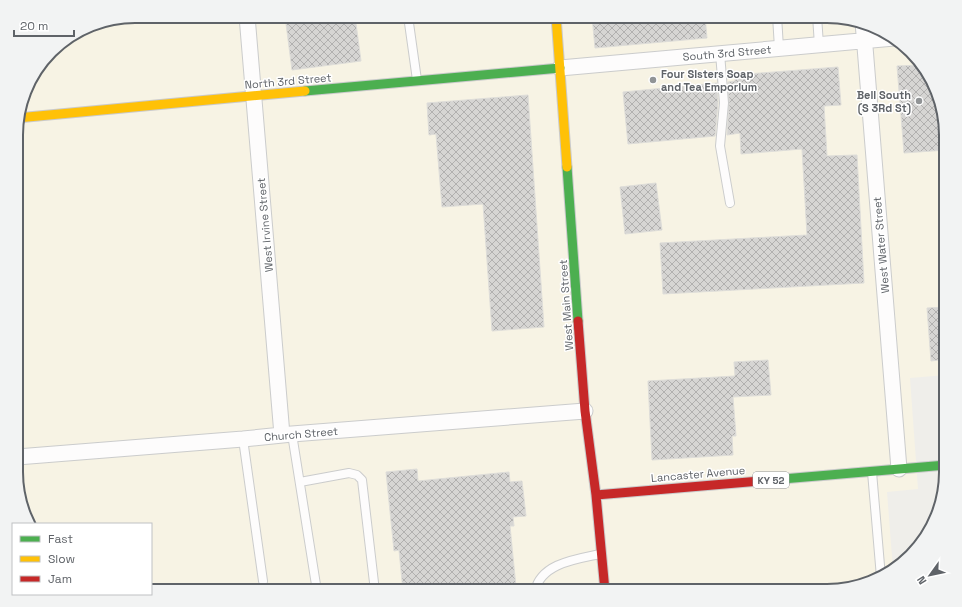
<svg xmlns="http://www.w3.org/2000/svg" width="962" height="607" viewBox="0 0 962 607" font-family="'Space Grotesk',sans-serif">
<style>
.commercial{fill:#f7f3e4}
.building{fill:url(#building-cross-hatch);stroke:#deddd9}
.lines{fill:none;stroke-linecap:round;stroke-linejoin:round}
.lane-casing{stroke:#cbcccc;stroke-width:10}
.street-casing{stroke:#cbcccc;stroke-width:17}
.fast-casing{stroke:#cacacb;stroke-width:11}
.slow-casing{stroke:#cacacb;stroke-width:11}
.jam-casing{stroke:#cacacb;stroke-width:11}
.lane{stroke:#fdfcfc;stroke-width:8}
.street{stroke:#fdfcfc;stroke-width:15}
.fast{stroke:#4caf50;stroke-width:9}
.slow{stroke:#ffc107;stroke-width:9}
.jam{stroke:#c62828;stroke-width:9}
.poi-dot{fill:#919496;stroke:#fff;stroke-width:1.5}
.labels{text-anchor:middle;stroke-width:3;stroke-linejoin:round;paint-order:stroke}
.shield{fill:#fff;stroke:#8f9295;stroke-width:1}
.shield-label{font-size:10px;font-weight:bold;fill:#5f6368}
.street-label{font-size:11px;fill:#5f6368;stroke:#fff}
.poi-label{font-size:11px;font-weight:bold;fill:#5f6368;stroke:#fff;text-anchor:start}
.rim{fill:none;stroke:#5f6368;stroke-width:2}
</style>
<defs>
<pattern id="building-cross-hatch" width="8" height="8" patternUnits="userSpaceOnUse"><rect width="8" height="8" fill="#d6d5d3"/><path d="M0 0l8 8M0 8l8-8" fill="none" stroke="#b1b0af"/></pattern>
</defs>
<rect width="100%" height="100%" fill="#efeeea"/>
<path class="commercial" d="M135,16H827L865,22L893,36L930,75L946,127V375L910,378L918,489L887,492L893,569L887,575L834,591H151V524H30L17,487V120L28,82L56,46L90,25Z"/>
<path class="building" d="M285,16H355L361,61L292,70Z
M592,16H705L707,38L595,48Z
M920,65L930,75L946,127V150L904,153L897,66Z
M838,67L841,105L824,106L827,156L857,155L864,283L663,294L660,243L807,235L802,149L741,154L740,133L727,135L729,104L728,82L735,81V75Z
M717,83L718,103L715,136L628,144L623,92Z
M528,95L544,327L492,331L483,204L442,207L436,134L429,135L427,103Z
M656,183L662,230L625,234L620,187Z
M946,307V359L931,361L927,308Z
M768,360L771,395L733,397L736,436H732L733,455L652,460L648,381L735,376L734,362Z
M417,469L418,481L509,472L510,482L522,481L526,516L513,517L514,526H510L516,587L478,591H403L399,550L394,551L386,472Z"/>
<g class="lines">
<g class="lane-casing">
<path id="lane" d="M408,16L417,80
M777,16L779,48
M817,16L819,45
M720,53L724,103L720,146L730,203
M292,434L317,591
M243,439L263,581
M872,472L881,577
M300,482L349,473L357,475L362,480L375,591
M535,591C541,563 577,559 600,554"/>
</g>
<g class="street-casing">
<path id="street" d="M247,16L282,435
M863,22L899,469
M560,68L894,38
M17,457L243,439L292,434L585,411"/>
</g>
<g class="fast-casing">
<path id="fast" d="M305,91L560,68
M567,167L578,321
M760,481L946,465"/>
</g>
<g class="slow-casing">
<path id="slow" d="M556,16L567,167
M17,118L305,91"/>
</g>
<g class="jam-casing">
<path id="jam" d="M578,321L585,411L596,495L605,591
M596,495L760,481"/>
</g>
<use href="#lane" class="lane"/>
<use href="#street" class="street"/>
<use href="#fast" class="fast"/>
<use href="#slow" class="slow"/>
<use href="#jam" class="jam"/>
</g>
<g class="poi-dot">
<circle cx="653" cy="80" r="4"/>
<circle cx="919" cy="101" r="4"/>
</g>
<g class="labels">
<rect class="shield" x="753" y="472" width="36" height="16" rx="3"/>
<g class="shield-label">
<text x="771" y="484">KY 52</text>
</g>
<g class="street-label">
<text transform="translate(727 53) rotate(-5)" y="4">South 3rd Street</text>
<text transform="translate(288 81) rotate(-5)" y="4">North 3rd Street</text>
<text transform="translate(265 225) rotate(-95)" y="4">West Irvine Street</text>
<text transform="translate(881 245) rotate(-95)" y="4">West Water Street</text>
<text transform="translate(566 305) rotate(-94)" y="4">West Main Street</text>
<text transform="translate(301 434) rotate(-5)" y="4">Church Street</text>
<text transform="translate(698 474) rotate(-5)" y="4">Lancaster Avenue</text>
</g>
<g class="poi-label">
<text x="661" y="78">Four Sisters Soap<tspan x="661" dy="13">and Tea Emporium</tspan></text>
<text x="911" y="99" text-anchor="end">Bell South<tspan x="911" dy="13">(S 3Rd St)</tspan></text>
</g>
</g>
<path d="M0 0H962V607H0ZM135 23H827A112 112 0 0 1 939 135V472A112 112 0 0 1 827 584H135A112 112 0 0 1 23 472V135A112 112 0 0 1 135 23Z" fill="#f2f3f3" fill-rule="evenodd"/>
<path class="rim" d="M135 23H827A112 112 0 0 1 939 135V472A112 112 0 0 1 827 584H135A112 112 0 0 1 23 472V135A112 112 0 0 1 135 23Z"/>
<rect x="12" y="523" width="140" height="72" fill="#ffffff" stroke="#bfc1c3"/>
<rect x="20" y="536" width="20" height="6" fill="#4caf50" stroke="#bfc1c3"/>
<text x="48" y="543" font-size="12" fill="#5f6368">Fast</text>
<rect x="20" y="556" width="20" height="6" fill="#ffc107" stroke="#bfc1c3"/>
<text x="48" y="563" font-size="12" fill="#5f6368">Slow</text>
<rect x="20" y="576" width="20" height="6" fill="#c62828" stroke="#bfc1c3"/>
<text x="48" y="583" font-size="12" fill="#5f6368">Jam</text>
<g transform="translate(930 575) rotate(237)" stroke="#ffffff" stroke-width="3" paint-order="stroke">
<path d="M0-3L7 15L0 10L-7 15Z" fill="#5f6368"/>
<text y="-6" font-size="11" font-weight="bold" text-anchor="middle" fill="#5f6368">N</text>
</g>
<path d="M14 30v6h60v-6" fill="none" stroke="#5f6368" stroke-width="2"/>
<text x="20" y="30" font-size="12" fill="#5f6368" stroke="#ffffff" stroke-width="3" paint-order="stroke">20 m</text>
</svg>
